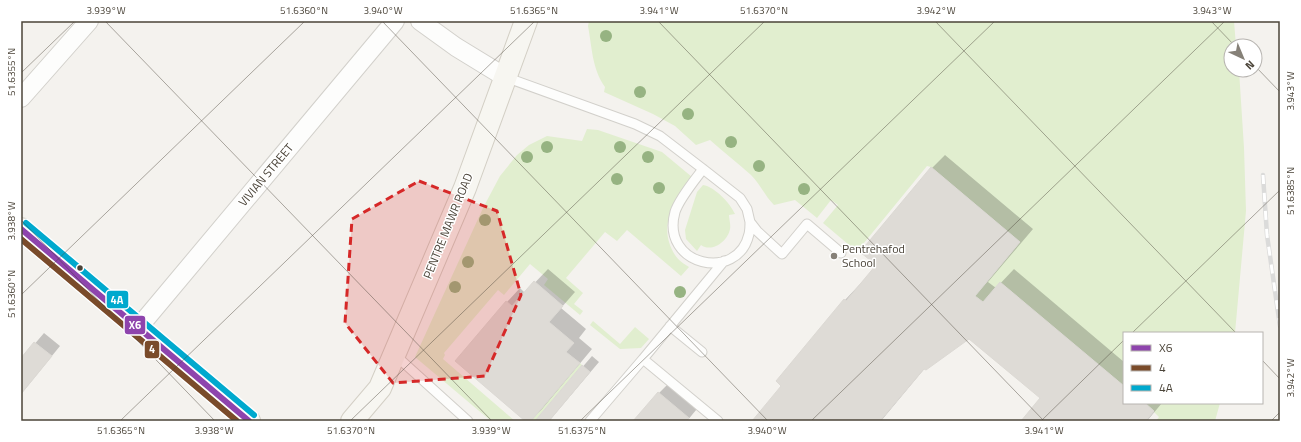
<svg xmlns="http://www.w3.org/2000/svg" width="1301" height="442" viewBox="0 0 1301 442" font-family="'Titillium Web',sans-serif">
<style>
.green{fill:#e1eecf}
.shadow{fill:#0003}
.building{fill:#dedbd6;stroke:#dcd9d4}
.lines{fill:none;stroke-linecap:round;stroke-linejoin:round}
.lane-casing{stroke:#d2d0cb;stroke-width:11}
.street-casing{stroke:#d2d0cb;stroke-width:20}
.secondary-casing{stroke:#d3cfc5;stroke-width:24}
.lane{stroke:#fdfdfc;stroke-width:9}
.street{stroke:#fdfdfc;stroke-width:18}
.secondary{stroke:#f7f6f1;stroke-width:22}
.rail-casing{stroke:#dbdbda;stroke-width:4.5}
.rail{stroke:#fff;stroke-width:3;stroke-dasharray:9;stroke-linecap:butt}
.bus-1-casing{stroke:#fff;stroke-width:9}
.bus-2-casing{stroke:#fff;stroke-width:9}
.bus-3-casing{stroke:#fff;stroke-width:9}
.bus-1{stroke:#8e44ad;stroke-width:6}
.bus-2{stroke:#7a4b2a;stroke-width:6}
.bus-3{stroke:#00a9ce;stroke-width:6}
.tree{fill:#96b382}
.marked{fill:#d62828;fill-opacity:0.2;stroke:#d62828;stroke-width:3;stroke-dasharray:8 5;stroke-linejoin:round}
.ticks{fill:none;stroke:#4b4439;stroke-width:1;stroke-opacity:0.45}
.poi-dot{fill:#868178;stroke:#fff;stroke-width:1.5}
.bus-dot{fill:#4b4439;stroke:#fff;stroke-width:1.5}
.labels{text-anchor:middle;stroke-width:3;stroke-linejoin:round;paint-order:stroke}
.street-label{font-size:12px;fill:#4b4439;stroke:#fff}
.poi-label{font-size:12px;fill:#4b4439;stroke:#fff;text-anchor:start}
.line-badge{stroke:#fff;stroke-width:1.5}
.badge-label{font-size:11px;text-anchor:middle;font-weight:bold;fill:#fff}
.neatline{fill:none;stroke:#4b4439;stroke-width:1.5}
.ticks-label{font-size:10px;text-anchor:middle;fill:#4b4439}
</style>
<rect width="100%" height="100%" fill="#f4f2ee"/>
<path class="green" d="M589,21H1234L1236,46H1231V70H1239L1244,148L1246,211L1235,333H1124V386L1000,282L983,302L975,296L1020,242L931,167L927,166L859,249L849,245L823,223L838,205L831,200L817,218L795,200L774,205C765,196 760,184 751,175C738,163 723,152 710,140L696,145L675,126L653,114L604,92L605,87C592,69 592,47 588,26Z
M587,129L598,130L662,152L692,177C676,202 656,224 675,255C678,260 684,264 689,267L681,276L627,230L617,241L605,232L566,278L583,293L574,304L583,311L580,315L544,285L548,279L530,264L504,295L498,290L444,353L445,355L443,359L515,421H491L415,357L483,208L500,176L517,155L529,145L547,136L582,141Z
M703,185C715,187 730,203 735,214L729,215C729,219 731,225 730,229C728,241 712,253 701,245L697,251L686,239L685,230L697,192Z
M593,321L620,344L635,327L649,339L641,348L620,349L590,325Z
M580,363L582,365L535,421H531Z
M1145,403H1220L1215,421H1156L1159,417Z"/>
<path class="shadow" d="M945,155L1033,229L988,282L996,288L1014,269L1124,362V403H1162L1147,421H1022L1041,398L969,338L925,368L881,421H753L783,386L845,300L878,265L932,168Z
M548,269L575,292L561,308L586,329L579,338L592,349L542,409L530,421H527L456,361L507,302L520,288L525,293Z
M44,333L60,346L21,394V360Z
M592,356L599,362L549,421H536Z
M672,380L701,404L687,421H635L659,393Z"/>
<path class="building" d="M931,167L1020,242L975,296L983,302L1000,282L1124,386V403H1145L1154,411L1146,421H1021L1040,398L969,339L926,370L924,369L880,421H752L781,386L776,381L844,299L846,301L876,265L860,252Z
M534,281L563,306L549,322L574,343L566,352L580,363L531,421H525L455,361L506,301L512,306Z
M34,342L52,356L21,394V358Z
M582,365L590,372L549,421H535Z
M658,392L689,418L686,421H633Z"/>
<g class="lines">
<g class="lane-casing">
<path id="lane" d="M505,77L635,124L660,136L703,169
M750,222C750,226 750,230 749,234C738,283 660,266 675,212C679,199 694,181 703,169L740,198L747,209L750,222L757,231L782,254L807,224L841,253
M670,326L702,352
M394,354L468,421
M590,421L643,359
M718,421L643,359L724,261"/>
</g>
<g class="street-casing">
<path id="street" d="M420,21L456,47L505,77
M21,98L89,21
M138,328L395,21"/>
</g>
<g class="secondary-casing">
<path id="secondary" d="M21,229L249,421
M352,421L380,388L465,188L526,21"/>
</g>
<use href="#lane" class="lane"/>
<use href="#street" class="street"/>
<use href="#secondary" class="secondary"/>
<g class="rail-casing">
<path id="rail" d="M1263,175L1267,235L1280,326"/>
</g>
<use href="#rail" class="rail"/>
<g class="bus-1-casing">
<path id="bus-1" d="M21,229L249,421"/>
</g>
<g class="bus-2-casing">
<path id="bus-2" d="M21,239L237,421"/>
</g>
<g class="bus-3-casing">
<path id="bus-3" d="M26,223L254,415"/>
</g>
<use href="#bus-1" class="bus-1"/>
<use href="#bus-2" class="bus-2"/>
<use href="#bus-3" class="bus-3"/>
</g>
<g class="tree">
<circle cx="606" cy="36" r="6"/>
<circle cx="640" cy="92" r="6"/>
<circle cx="688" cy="114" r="6"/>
<circle cx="731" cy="142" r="6"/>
<circle cx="547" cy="147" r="6"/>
<circle cx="620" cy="147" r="6"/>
<circle cx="527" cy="157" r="6"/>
<circle cx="648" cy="157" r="6"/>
<circle cx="759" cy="166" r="6"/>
<circle cx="617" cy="179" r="6"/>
<circle cx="659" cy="188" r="6"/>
<circle cx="804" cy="189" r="6"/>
<circle cx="485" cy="220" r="6"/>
<circle cx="468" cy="262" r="6"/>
<circle cx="455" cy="287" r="6"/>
<circle cx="680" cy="292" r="6"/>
</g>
<path class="marked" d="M419,181L497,211L521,295L485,376L393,383L345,323L352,219Z"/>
<path class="ticks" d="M105,21L492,421M382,21L768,421M658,21L1044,421M935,21L1236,333M1211,21L1235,46M1255,66L1280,92M21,73L75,21M21,220L215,421M21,295L305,21M1132,333L1280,190M1262,360L1280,379M120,421L535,21M350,421L765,21M580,421L995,21M811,421L1225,21M1041,421L1124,340M1271,421L1280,412"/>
<circle class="poi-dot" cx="834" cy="256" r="4"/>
<circle class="bus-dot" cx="80" cy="268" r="3.5"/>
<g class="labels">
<g class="street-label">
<text transform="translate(266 175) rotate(-50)" y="4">VIVIAN STREET</text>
<text transform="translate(448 226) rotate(-68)" y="4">PENTRE MAWR ROAD</text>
</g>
<g class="poi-label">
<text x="842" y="253">Pentrehafod<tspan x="842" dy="14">School</tspan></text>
</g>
</g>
<g class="line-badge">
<rect x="106" y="290" width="23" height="19" rx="4" fill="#00a9ce"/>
<rect x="124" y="315" width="22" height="20" rx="4" fill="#8e44ad"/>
<rect x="144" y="340" width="16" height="19" rx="4" fill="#7a4b2a"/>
</g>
<g class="badge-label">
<text x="117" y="304">4A</text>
<text x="135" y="329">X6</text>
<text x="152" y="353">4</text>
</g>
<rect width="1301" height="442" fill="none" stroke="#ffffff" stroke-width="44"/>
<rect x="1123" y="332" width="140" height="72" fill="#ffffff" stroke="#b7b4b0"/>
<rect x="1131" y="345" width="20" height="6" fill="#8e44ad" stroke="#b7b4b0"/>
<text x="1159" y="352" font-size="12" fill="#4b4439">X6</text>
<rect x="1131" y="365" width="20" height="6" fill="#7a4b2a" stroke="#b7b4b0"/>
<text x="1159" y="372" font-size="12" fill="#4b4439">4</text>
<rect x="1131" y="385" width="20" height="6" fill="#00a9ce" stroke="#b7b4b0"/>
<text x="1159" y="392" font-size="12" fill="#4b4439">4A</text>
<g transform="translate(1243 58) rotate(136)"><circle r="19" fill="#ffffff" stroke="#b7b4b0"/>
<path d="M0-3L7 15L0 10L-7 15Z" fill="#868178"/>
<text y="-6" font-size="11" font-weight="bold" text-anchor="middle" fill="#4b4439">N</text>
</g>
<rect x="22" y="22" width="1257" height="398" class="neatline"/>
<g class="ticks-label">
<text x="106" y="14">3.939°W</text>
<text x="304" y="14">51.6360°N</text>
<text x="383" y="14">3.940°W</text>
<text x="534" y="14">51.6365°N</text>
<text x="659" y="14">3.941°W</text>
<text x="764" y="14">51.6370°N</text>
<text x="936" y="14">3.942°W</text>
<text x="1212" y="14">3.943°W</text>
<text transform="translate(11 72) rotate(-90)" y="4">51.6355°N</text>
<text transform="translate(1290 91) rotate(-90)" y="4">3.943°W</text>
<text transform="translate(1290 191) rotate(-90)" y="4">51.6385°N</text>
<text transform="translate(11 221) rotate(-90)" y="4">3.938°W</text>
<text transform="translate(11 294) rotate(-90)" y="4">51.6360°N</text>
<text transform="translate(1290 378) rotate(-90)" y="4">3.942°W</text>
<text x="121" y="434">51.6365°N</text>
<text x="214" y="434">3.938°W</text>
<text x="351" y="434">51.6370°N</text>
<text x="491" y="434">3.939°W</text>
<text x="582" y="434">51.6375°N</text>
<text x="767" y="434">3.940°W</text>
<text x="1044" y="434">3.941°W</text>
</g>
</svg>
